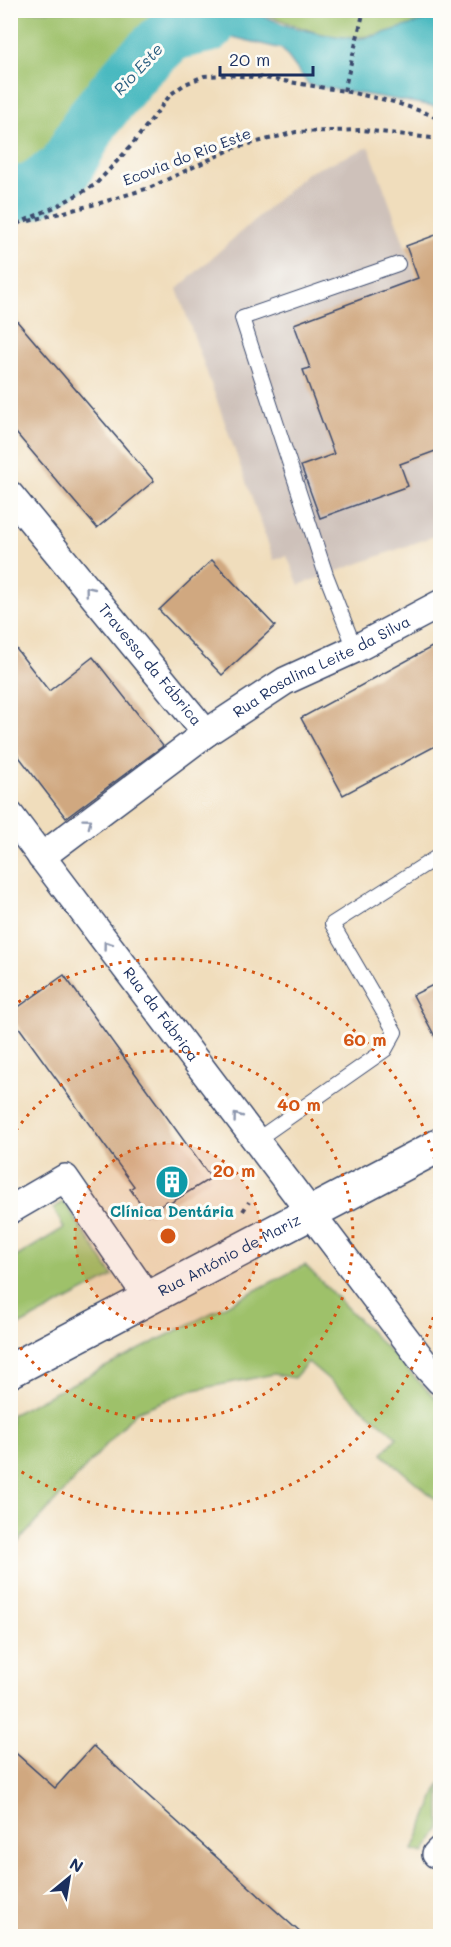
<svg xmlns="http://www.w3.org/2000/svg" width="451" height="1947" viewBox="0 0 451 1947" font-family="Mali,sans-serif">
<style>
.industrial{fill:#cec1ba}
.green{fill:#9ec16b;stroke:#5c7864;stroke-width:1.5}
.water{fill:#4ab9c0;stroke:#32748f;stroke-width:1.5}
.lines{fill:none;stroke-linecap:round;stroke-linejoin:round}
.river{stroke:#4ab9c0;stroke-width:56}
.building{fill:#d0a880}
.lane-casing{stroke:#3b496c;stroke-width:16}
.street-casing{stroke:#3b496c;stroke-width:30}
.secondary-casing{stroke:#3b496c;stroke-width:36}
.path{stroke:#3b496c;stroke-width:4;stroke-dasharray:4.5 4.5;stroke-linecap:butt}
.lane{stroke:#fff;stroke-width:14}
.street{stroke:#fff;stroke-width:27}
.secondary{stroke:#fff;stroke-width:33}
.oneway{stroke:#8d97ae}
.ring{fill:none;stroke:#d45514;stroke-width:3;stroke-dasharray:3 6}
.labels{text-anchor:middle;stroke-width:6;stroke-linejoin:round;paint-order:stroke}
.street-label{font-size:15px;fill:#1b2f5e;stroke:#fdfcf7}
.culture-label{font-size:15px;font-weight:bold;fill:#0d838f;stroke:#fdfcf7}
.water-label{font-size:16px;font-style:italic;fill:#2b5f80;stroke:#fdfcf7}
.centre{fill:#d45514;stroke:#fdfcf7;stroke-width:3}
.ring-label{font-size:18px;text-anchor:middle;font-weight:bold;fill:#d45514;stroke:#fdfcf7;stroke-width:6;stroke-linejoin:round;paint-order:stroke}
</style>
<rect width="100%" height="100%" fill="#fdfcf7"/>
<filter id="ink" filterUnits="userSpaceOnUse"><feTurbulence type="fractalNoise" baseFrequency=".0167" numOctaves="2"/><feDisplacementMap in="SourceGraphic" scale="12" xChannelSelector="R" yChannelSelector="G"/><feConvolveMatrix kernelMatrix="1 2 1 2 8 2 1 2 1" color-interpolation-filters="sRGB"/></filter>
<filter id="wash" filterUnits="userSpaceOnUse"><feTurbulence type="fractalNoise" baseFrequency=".008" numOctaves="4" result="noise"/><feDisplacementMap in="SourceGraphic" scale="24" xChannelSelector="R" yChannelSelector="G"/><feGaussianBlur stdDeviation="1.35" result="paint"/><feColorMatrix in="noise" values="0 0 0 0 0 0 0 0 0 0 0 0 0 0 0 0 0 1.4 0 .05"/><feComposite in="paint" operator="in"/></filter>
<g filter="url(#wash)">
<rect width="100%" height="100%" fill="#f0ddbc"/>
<path class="industrial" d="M369,147L440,342V534L299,585L287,556L274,560L177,289L307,173Z"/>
<path class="green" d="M440,10V16C399,29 367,44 322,34C298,28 276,16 251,11Z
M10,11H184L147,39L54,162L20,184H11Z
M64,1202L113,1276L11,1330V1260L64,1228L53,1208Z
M305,1265L440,1403V1503L382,1454L397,1437L308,1362L294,1378L274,1374L189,1391L136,1412L11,1550V1415Z
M440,1783V1828L424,1853L413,1850Z"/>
<path class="water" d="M208,10L235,11L263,16L288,26L321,34L356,39L371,37L440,16V107L309,85L282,49L216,33L169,53L77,176L42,201L11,203V193L30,192L65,169L93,119L144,59L177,23Z"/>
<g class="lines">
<path class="river" d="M10,194L30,192L65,169L93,119L136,67L172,33L208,25"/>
</g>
<g id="blocks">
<path class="building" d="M441,233V449L400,464L408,486L320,518L301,466L334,454L303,370L310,368L294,324L418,278L406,246Z
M10,313L154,481L97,528L10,426Z
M212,560L275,626L222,675L159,610Z
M10,641L49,691L93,657L163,746L66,818L10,745Z
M441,642V743L343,795L301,718Z
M64,975L211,1178L169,1204L167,1201L149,1215L130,1189L134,1186L10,1015V1013Z
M441,981V1048L413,995Z
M93,1746L304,1936H10V1748L55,1788Z"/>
</g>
</g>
<g filter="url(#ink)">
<use href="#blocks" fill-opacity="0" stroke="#3b496c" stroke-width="1.5"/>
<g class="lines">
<g class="lane-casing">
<path id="lane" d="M355,649L326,575L242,318L398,264
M255,1141L385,1050L395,1032L332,924L440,855"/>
</g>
<g class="street-casing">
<g id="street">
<path id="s1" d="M10,495L206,733"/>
<path id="s2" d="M10,815L428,1368L440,1381"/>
<path id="s3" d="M41,857L206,733L285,681L355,649L440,604"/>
<path d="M10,1210L65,1178L148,1298"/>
<path d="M436,1854L440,1850"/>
</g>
</g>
<g class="secondary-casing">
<g id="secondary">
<path id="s4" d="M10,1371L440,1145"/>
</g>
</g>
<path class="path" d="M344,91L364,10
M29,221L100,203L149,188L234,148L296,132L363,130L440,139
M17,224L57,206L95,185L131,146L171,94L185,84L204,76L228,75L265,78L344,91L394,102L429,114L440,120
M243,1211L249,1202"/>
<use href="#lane" class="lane"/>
<use href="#street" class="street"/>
<use href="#secondary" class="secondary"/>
</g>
<defs><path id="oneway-chevron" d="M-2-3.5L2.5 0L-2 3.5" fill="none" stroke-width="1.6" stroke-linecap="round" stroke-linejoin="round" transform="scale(1.5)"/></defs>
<g class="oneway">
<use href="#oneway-chevron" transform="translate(89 590) rotate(-129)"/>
<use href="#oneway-chevron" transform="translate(88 822) rotate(-37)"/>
<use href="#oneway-chevron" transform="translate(107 945) rotate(-127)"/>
<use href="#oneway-chevron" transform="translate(237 1117) rotate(-127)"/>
</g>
</g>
<circle cx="168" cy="1236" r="93" fill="#d45514" fill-opacity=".12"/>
<g class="ring">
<circle cx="168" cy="1236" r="93"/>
<path d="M11 1138A185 185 0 1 1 11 1334"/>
<path d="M440 1291A278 278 0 0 1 11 1465M11 1007A278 278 0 0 1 440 1181"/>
</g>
<defs>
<g id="building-disc" transform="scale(1.725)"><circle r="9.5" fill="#0f9aa8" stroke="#fdfcf7"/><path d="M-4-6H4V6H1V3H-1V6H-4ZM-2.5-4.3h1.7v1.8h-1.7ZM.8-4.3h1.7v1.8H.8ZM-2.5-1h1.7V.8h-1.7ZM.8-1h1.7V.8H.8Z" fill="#fff"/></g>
</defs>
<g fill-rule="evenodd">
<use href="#building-disc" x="172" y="1182"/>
</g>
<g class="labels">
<g class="street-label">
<text transform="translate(187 157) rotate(-21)" y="5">Ecovia do Rio Este</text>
<text dy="5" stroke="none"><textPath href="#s1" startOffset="220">Travessa da Fábrica</textPath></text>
<text dy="5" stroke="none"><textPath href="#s3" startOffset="340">Rua Rosalina Leite da Silva</textPath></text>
<text dy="5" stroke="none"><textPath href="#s2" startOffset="250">Rua da Fábrica</textPath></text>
<text dy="5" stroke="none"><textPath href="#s4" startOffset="248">Rua António de Mariz</textPath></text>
</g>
<g class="culture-label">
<text x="172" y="1217">Clínica Dentária</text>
</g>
<g class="water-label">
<text transform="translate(138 69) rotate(-47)" y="6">Rio Este</text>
</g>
</g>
<circle cx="168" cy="1236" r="9" class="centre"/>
<g class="ring-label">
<text x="365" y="1046">60 m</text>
<text x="299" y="1111">40 m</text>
<text x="234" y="1177">20 m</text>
</g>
<rect width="451" height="1947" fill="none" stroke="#fdfcf7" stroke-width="36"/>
<g transform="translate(69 1878) rotate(30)" stroke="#fdfcf7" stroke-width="4.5" paint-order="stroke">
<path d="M0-4.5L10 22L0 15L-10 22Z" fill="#1b2f5e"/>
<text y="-9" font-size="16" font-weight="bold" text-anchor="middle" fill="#1b2f5e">N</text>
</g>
<path d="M220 66v9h93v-9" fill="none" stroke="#1b2f5e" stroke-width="3"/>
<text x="229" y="66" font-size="18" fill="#1b2f5e" stroke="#fdfcf7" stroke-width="4.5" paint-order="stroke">20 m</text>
</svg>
